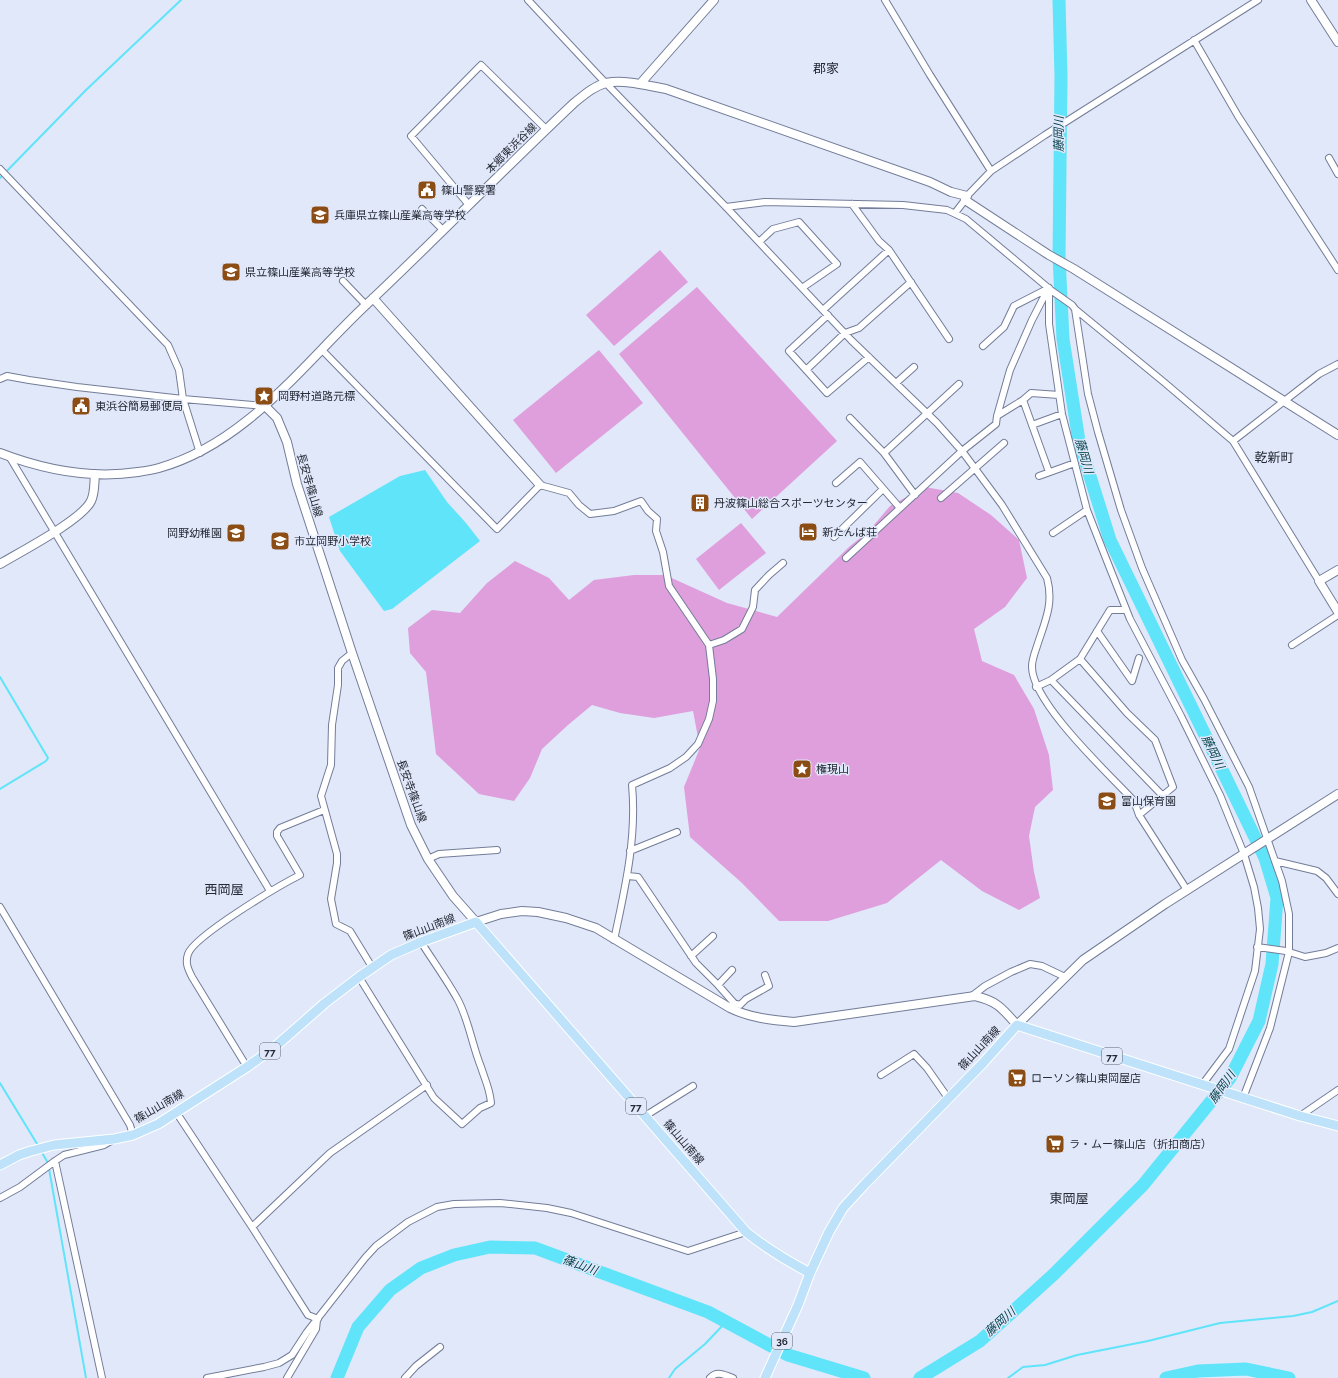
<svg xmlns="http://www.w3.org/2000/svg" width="1338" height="1378" viewBox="0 0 1338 1378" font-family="Raleway,'Noto Sans JP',sans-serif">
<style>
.green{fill:#df9edc}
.water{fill:#5fe4f9}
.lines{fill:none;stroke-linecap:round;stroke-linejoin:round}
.stream{stroke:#5fe4f9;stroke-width:2}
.river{stroke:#5fe4f9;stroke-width:13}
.street-casing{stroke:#737d98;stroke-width:8}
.secondary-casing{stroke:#737d98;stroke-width:10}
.primary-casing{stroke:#fff;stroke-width:11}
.street{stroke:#fff;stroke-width:6}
.secondary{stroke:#fff;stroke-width:8}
.primary{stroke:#bee2fa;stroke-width:9}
.labels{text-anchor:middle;stroke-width:3;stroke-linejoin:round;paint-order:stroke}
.shield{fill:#e1e8fa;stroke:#5d626f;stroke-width:1}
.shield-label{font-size:10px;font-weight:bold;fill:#252934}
.street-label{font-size:11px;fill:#252934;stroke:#e1e8fa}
.poi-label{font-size:11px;fill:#252934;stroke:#e1e8fa;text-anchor:start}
.water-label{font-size:12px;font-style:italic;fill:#02424b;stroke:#e1e8fa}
.quarter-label{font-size:13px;fill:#252934;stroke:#e1e8fa}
</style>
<rect width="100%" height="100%" fill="#e1e8fa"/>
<path class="green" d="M660,250L688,282L614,346L586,315Z
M697,287L837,441L752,519L619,354Z
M599,350L643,403L556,473L513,420Z
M925,487L958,493L991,515L1019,540L1027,578L1005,607L974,629L982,661L1014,675L1034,709L1049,755L1053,790L1035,807L1029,836L1034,872L1040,898L1019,910L982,891L941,860L887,903L828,921H779L742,883L690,837L684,787L700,748L693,711L654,718L620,713L592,705L568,725L542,749L530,778L514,801L479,794L436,754L426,672L410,653L408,628L432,610L460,613L487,583L515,561L549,578L569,600L594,580L634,575H665L727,603L777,617L850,546L868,532L890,506Z
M741,523L766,553L719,590L696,559Z"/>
<path class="water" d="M425,470L447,502L466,523L480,541L392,609L384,611L340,551L329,517L400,476Z"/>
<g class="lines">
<path class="stream" d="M0,178L86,90L181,0
M0,677L48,758L46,761L0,789
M0,1083L39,1147
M41,1151L48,1163L86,1378
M669,1378L675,1369L705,1344L726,1322
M1008,1378L1023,1367L1045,1365L1077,1355L1148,1341L1220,1323L1293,1316L1312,1312L1338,1301"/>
<path class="river" d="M337,1378L358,1327L390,1290L421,1268L454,1255L490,1247L535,1248L708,1312L788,1355L864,1378
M920,1378L980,1341L1053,1275L1143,1185L1230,1078L1259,1021L1272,964L1277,898L1265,858L1110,540L1079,441L1063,339L1059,257L1061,76L1059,0
M1166,1378L1198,1371L1246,1369L1289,1378"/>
<g class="street-casing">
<path id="street" d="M528,0L599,76L726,207L851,340L937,423L962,451L1002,505L1047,578C1054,604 1045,621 1037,646C1035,652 1032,660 1032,666C1031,702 1109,774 1134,801L1139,815L1187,890
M885,0L930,75L991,171
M1194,40L1238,116L1338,270
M1329,158L1338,174
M0,169L168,345L179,370L183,399L200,453
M852,204L879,241L889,250L949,339
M469,205L411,136L481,65L546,129
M726,207L765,202L903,205L947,210L966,219L1052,291L1072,305L1075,309L1165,383L1233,441L1319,581
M422,209L443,230
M955,213L965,200L967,196L991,171L1045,135L1258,0
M759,242L773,229L799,222L837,264L802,288
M343,281L366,305
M1049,288V324L1062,414L1087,510L1107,561L1130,619L1181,716L1220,795L1244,854L1254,887L1258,908L1260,929L1255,971L1229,1049L1202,1085
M1075,309L1088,394L1098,432L1121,510L1142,568L1182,660L1204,699L1249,787L1282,881L1289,914V952L1270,1028L1243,1098
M823,310L889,250
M828,315L789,351L827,393L869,357
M983,346L1004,327L1014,306L1049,288
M322,350L497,529L540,485L569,493L579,505L590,514L614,511L641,501L648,511L657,519L656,531L663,552L669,586L709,645L713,679V701L709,719L698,744L686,757L670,768L632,785C637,837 625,889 614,940
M806,370L845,333L859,328L911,282
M0,379L7,376L29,380L77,387L183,399L265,406
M896,383L914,367
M997,416L1010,370L1032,320L1048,289
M850,418L884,453
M1032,425L1062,414
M1233,441L1319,374L1338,364
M9,456L270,891
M1049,472L1023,400L1031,393L1059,395
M1039,476L1075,463
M836,483L860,462L900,508
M915,495L884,453L959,384
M941,498L1004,443
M1053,533L1087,510
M834,537L883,489
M846,558L962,451L996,424L997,416L1023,400
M1126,610H1110L1080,659L1127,713L1155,740L1173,787L1139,815
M1097,631L1132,681L1139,658
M709,645L724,640L742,629L753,607L755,590L769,575L783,563
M1292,645L1338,615
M352,653L342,661L338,668V685L332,725L331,765L321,796L337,854V863L331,899L336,924L350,931L372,967
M1051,680L1162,795
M1036,687L1051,680L1080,659
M630,851L677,832
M428,859L439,854L497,850
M1275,861L1317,871L1326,878L1338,894
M628,876L638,877L696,963L718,985L734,1003L730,1008
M0,907L130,1125L133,1135
M1257,947L1286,951L1305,957L1326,953L1338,948
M691,956L713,936
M359,977L434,1098L462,1124L480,1108L491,1103C490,1089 485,1080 481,1067C472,1045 469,1021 458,1000C447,980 433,961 421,942
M718,985L732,970
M972,996L985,986L1011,972L1030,964L1042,966L1065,977
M734,1003L740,1005L746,999L769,986L765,975
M247,1067L192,977C188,969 185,963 188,954C194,936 280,885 300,875L277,836V832L280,828L324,810
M881,1075L914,1054L927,1068L948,1098
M176,1112L252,1227L308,1315L318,1319
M645,1116L693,1086
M1300,1116L1338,1090
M55,1161L102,1378
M0,1198L20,1187L55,1161L64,1155L104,1145L111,1141
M252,1227L330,1153L427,1085
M207,1378L264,1367L279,1363L292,1355L307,1332L365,1258L376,1246L408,1222L437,1207L454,1204L500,1203L547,1208L571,1213L688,1251L746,1232
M287,1378L316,1329L317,1320
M405,1378L416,1366L440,1347
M710,1378C717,1370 724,1375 733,1378"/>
</g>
<g class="secondary-casing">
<path id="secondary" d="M1311,0L1338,42
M640,84L714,0
M965,200L1049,255L1074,269L1338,435
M373,298L540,485
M265,406L277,418L287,442L297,484L352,653L411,825L428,859L453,896L476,922L501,914L522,911L538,912L566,918L596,928L730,1008C750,1018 772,1020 794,1022L975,996C997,1001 1002,1008 1017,1025L1083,960L1165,904L1338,794
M0,453C44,470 91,479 138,472C145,471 152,470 159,468C247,443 303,364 367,304C437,238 504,169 574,103C584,95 594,86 606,83C625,79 648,86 666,89L930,182L951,192L967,196
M0,564C20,552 82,520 91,501C95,493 94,483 95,474
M1338,570L1319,581L1338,612"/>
</g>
<g class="primary-casing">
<path id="primary" d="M0,1165L19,1155L31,1151L54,1145L114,1139L133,1135L158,1124L247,1067L276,1046L325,1003L359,977L391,955L421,942L476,922L746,1232C766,1248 787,1261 810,1273
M765,1378L798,1305L810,1273L829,1232L843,1208L865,1184L983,1063L1017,1025L1300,1116L1338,1126"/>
</g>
<use href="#street" class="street"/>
<use href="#secondary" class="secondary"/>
<use href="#primary" class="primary"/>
</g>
<defs>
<g id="civic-square" transform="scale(1)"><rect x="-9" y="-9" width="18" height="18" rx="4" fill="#8c4d15" stroke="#e1e8fa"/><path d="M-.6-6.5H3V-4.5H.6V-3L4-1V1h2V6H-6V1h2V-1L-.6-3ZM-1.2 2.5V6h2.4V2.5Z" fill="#fff"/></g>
<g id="school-square" transform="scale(1)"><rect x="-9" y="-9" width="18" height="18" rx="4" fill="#8c4d15" stroke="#e1e8fa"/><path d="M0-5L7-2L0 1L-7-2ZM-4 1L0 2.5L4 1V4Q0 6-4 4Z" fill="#fff"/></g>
<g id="sight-square" transform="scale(1)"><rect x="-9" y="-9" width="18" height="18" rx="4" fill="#8c4d15" stroke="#e1e8fa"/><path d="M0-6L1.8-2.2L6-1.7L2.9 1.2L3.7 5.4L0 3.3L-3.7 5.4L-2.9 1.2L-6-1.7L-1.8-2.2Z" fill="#fff"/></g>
<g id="building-square" transform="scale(1)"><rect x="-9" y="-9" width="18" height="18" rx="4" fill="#8c4d15" stroke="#e1e8fa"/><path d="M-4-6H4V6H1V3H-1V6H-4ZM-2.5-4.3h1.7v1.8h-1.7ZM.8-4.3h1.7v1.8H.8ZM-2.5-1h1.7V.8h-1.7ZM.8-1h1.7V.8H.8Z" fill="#fff"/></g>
<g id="hotel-square" transform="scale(1)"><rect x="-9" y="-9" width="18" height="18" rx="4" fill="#8c4d15" stroke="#e1e8fa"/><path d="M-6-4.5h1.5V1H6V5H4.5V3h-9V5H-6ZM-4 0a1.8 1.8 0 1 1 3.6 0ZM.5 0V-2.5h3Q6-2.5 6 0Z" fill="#fff"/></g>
<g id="supermarket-square" transform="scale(1)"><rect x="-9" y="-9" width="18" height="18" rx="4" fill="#8c4d15" stroke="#e1e8fa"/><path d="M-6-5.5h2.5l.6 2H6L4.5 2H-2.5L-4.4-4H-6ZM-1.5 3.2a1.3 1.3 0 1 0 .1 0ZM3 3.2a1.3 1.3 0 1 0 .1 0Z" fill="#fff"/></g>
</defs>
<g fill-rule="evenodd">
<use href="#civic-square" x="427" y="190"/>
<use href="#school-square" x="320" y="215"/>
<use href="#school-square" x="231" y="272"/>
<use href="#sight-square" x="264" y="396"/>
<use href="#civic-square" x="81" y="406"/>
<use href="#building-square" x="700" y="503"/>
<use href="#hotel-square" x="808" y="532"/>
<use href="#school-square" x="236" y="533"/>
<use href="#school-square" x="280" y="541"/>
<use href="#sight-square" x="802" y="769"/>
<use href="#school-square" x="1107" y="801"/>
<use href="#supermarket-square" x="1017" y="1078"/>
<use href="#supermarket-square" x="1055" y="1144"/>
</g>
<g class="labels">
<g class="shield">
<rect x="260" y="1043" width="20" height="16" rx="3"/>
<rect x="1102" y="1048" width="20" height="16" rx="3"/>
<rect x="626" y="1098" width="20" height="16" rx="3"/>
<rect x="772" y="1333" width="20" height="16" rx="3"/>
</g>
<g class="shield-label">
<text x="270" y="1055">77</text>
<text x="1112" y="1060">77</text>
<text x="636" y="1110">77</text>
<text x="782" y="1345">36</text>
</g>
<g class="street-label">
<text transform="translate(511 148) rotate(-45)" y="4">本郷東浜谷線</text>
<text transform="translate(310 485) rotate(74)" y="4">長安寺篠山線</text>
<text transform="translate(412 791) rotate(70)" y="4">長安寺篠山線</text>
<text transform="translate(429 927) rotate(-21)" y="4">篠山山南線</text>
<text transform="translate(979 1048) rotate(-47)" y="4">篠山山南線</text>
<text transform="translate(159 1106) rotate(-30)" y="4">篠山山南線</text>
<text transform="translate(684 1142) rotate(49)" y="4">篠山山南線</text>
</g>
<g class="poi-label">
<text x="441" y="194">篠山警察署</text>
<text x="334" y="219">兵庫県立篠山産業高等学校</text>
<text x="245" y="276">県立篠山産業高等学校</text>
<text x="278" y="400">岡野村道路元標</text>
<text x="95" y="410">東浜谷簡易郵便局</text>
<text x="714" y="507">丹波篠山総合スポーツセンター</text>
<text x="822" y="536">新たんば荘</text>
<text x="222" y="537" text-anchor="end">岡野幼稚園</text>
<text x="294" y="545">市立岡野小学校</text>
<text x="816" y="773">権現山</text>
<text x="1121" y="805">富山保育園</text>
<text x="1031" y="1082">ローソン篠山東岡屋店</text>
<text x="1069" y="1148">ラ・ムー篠山店（折扣商店）</text>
</g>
<g class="water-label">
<text transform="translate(1059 134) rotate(-90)" y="4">藤岡川</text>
<text transform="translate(1084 456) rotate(74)" y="4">藤岡川</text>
<text transform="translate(1213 752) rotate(64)" y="4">藤岡川</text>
<text transform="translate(1222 1087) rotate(-54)" y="4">藤岡川</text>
<text transform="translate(580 1265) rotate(20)" y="4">篠山川</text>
<text transform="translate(1000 1322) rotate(-42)" y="4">藤岡川</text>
</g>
<g class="quarter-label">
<text x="826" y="73">郡家</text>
<text x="1274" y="462">乾新町</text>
<text x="224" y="894">西岡屋</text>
<text x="1069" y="1203">東岡屋</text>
</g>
</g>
</svg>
